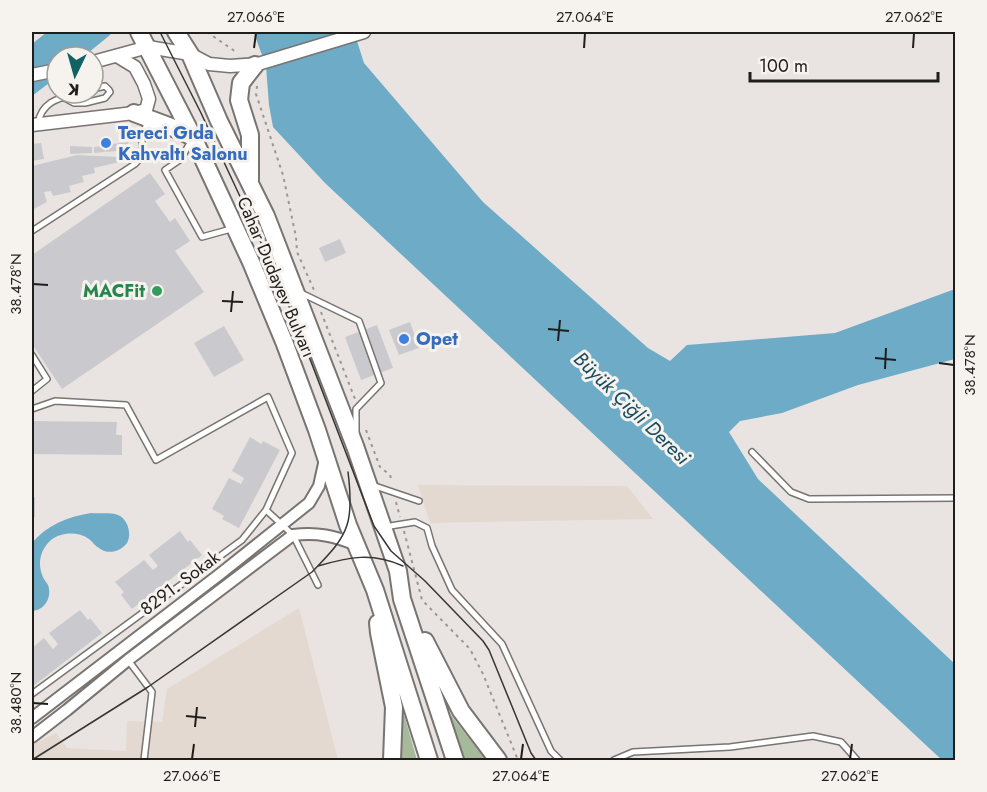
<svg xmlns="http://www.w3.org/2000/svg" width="987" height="792" viewBox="0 0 987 792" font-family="Jost,sans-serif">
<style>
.built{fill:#e3d9d0}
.green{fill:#a6b99a}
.water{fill:#6dabc7}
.building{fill:#cacace}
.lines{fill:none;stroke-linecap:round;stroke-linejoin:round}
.service-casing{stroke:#787471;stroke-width:8}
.minor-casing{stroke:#787471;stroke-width:14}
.tertiary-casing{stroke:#787471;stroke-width:15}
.primary-casing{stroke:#787471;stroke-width:20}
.path{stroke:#9a9694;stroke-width:2;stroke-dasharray:3 4.5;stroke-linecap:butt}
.service{stroke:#fff;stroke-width:5}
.minor{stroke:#fff;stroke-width:10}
.tertiary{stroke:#fff;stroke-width:12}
.primary{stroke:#fff;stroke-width:16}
.tram{stroke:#383534;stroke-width:1.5}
.ticks{fill:none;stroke:#201e1d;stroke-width:2}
.shop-dot{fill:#3f7fe0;stroke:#f6f2ee;stroke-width:2}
.leisure-dot{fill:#2e9e5b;stroke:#f6f2ee;stroke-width:2}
.labels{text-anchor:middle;stroke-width:6;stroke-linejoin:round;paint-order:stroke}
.shop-label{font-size:18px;font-weight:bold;fill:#366cbe;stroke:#f6f2ee;text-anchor:start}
.street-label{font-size:18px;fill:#201e1d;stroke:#f6f2ee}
.leisure-label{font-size:18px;font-weight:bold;fill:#27864d;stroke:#f6f2ee;text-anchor:end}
.water-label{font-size:20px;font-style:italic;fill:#174b5f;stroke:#f6f2ee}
.neatline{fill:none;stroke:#201e1d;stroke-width:2}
.ticks-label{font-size:15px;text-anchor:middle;fill:#201e1d}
</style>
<rect width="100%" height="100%" fill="#e9e4e1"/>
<path class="built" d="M418,485L627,486L653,519L430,523Z
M299,608L338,760H32V745L56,733L67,748L126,751L127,721L162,722L167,689Z"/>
<path class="green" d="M403,711L417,760H400Z
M450,714L486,760H464Z"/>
<path class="water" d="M47,32H112L110,35L83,57H57V77L32,96V44Z
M257,32H354L364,63L483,202L648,348L670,361L687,345L835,333L955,289V359L858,385L782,413L740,421L729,432L758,479L955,664V760H942L929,748L325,183L273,127L269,105L266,66L255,36Z
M91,513C98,514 111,512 118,515C128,519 132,534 127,543C120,552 108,555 99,548C95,546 93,542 89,539C78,531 61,532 51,540C40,550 37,564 43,577C45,582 49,584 49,589C51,601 42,611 32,611V543C47,525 67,517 91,513Z"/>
<path class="building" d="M128,142L129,150L106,152L105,145Z
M41,143L44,159L32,161V144Z
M70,146L92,147V153L70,154Z
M104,146L105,152L94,153V147Z
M77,155L120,157V162L94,168L95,173L82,176L84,182L69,186L71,192L53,196L51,191L44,192L47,202L32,210V166Z
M150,173L165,194L155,201L170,222L175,218L190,241L175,251L204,292L62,389L32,344V255Z
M340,239L346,253L325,262L319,248Z
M410,322L419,348L399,355L389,330Z
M377,325L393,368L361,380L345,337Z
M224,326L244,360L214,377L194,343Z
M33,421L117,422L116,435H122V455L32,454V435H33Z
M250,437L261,444L263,441L280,450L239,528L222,519L224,516L212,509L229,478L241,484L244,478L232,471Z
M32,497H35V517H32Z
M180,531L188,542L190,540L202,555L132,609L121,595L124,592L115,582L144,560L153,570L158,566L149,555Z
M80,610L88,620L90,618L102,633L32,687V648L44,638L53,649L58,644L49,633Z"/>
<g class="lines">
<g class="service-casing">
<path id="service" d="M63,97L74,103H85L105,98L110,92L109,90L105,86L93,89
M38,124C41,102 59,98 77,93
M191,141L181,159L165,170L202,237L231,229
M32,231L135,164C143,156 142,151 142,140C142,134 146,127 148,121
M299,292L359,321L381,383L356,409V433
M32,355L47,379L32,391
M32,409L55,401L126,405L156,460L268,397L292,453L266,510L242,540L32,694
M752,452L791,492L809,499L956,498
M372,485L419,501
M266,510L293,535L318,585
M384,527L415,522L427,528L432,546L452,590L502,644L551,751L560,760
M128,660L152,692L144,760
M614,760L633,752L730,747L813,736L841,742L857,760"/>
</g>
<g class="minor-casing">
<path id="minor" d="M32,718L220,574L309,503L319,486L325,459
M32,737L67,710L128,660L293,535C318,532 334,536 357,545"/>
</g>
<g class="tertiary-casing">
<path id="tertiary" d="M93,62L148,47L190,54L209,64L230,66L258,64L364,32
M32,75L57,70
M32,125L134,113L146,110L149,99L144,84L135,67L117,56"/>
</g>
<g class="primary-casing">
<path id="primary" d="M139,32L193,137L251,262L285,344L317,430L348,525L375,590L429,760
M176,32L190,54L219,121L266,216L355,446L398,571L402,599L455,760
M134,113L169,126L193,137
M250,180V135L239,100L241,83L255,65
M378,623L379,633L394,707L392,760
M425,641L461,711L498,760"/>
</g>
<path class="path" d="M207,32L236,52
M257,86L256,94L283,175L296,237L297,252L314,290
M321,312L355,399
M366,430L380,467L390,475L392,482
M396,502L400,517
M404,531L422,600L470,649L483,674L518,760"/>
<use href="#service" class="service"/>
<use href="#minor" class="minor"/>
<use href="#tertiary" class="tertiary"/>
<use href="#primary" class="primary"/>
<path class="tram" d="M160,32L201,113L251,220L295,320L374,526L391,551L425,581L483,641L489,650L531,753L536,760
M318,566C349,557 372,552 403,566
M32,760L148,687L312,572C325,558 341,544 347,525C352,510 350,488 348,472"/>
</g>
<path class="ticks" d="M254,48L256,33M584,48L585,33M913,48L914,33M33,284L48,285M222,301L243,302M231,312L233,291M548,329L569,331M558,341L560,320M875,358L896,360M939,363L954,365M885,369L886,348M33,703L48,704M186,716L206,718M195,727L197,707M192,759L194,744M521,759L523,744M850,759L852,744"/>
<g class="shop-dot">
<circle cx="106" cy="143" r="6"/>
<circle cx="404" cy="339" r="6"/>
</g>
<circle class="leisure-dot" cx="157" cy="291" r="6"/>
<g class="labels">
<g class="shop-label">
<text x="118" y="139">Tereci Gıda<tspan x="118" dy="21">Kahvaltı Salonu</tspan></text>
<text x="416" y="345">Opet</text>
</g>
<g class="street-label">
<text transform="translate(276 277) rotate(67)" y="6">Cahar Dudayev Bulvarı</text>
<text transform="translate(180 583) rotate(-37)" y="6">8291. Sokak</text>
</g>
<g class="leisure-label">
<text x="145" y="297">MACFit</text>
</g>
<g class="water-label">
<text transform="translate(632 408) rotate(44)" y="7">Büyük Çiğli Deresi</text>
</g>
</g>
<rect width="987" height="792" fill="none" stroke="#f6f2ee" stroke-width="66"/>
<g transform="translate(75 75) rotate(185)"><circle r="28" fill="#f6f2ee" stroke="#a09d9a" stroke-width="1.5"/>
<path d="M0-4.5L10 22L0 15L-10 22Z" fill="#116263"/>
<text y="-9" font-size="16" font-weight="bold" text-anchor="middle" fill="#201e1d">K</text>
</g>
<path d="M750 72v9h188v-9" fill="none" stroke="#201e1d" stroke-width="3"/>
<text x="759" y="72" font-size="18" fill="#201e1d" stroke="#f6f2ee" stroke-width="4.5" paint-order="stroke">100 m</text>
<rect x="33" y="33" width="921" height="726" class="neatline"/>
<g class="ticks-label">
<text x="256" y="22">27.066°E</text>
<text x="585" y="22">27.064°E</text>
<text x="914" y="22">27.062°E</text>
<text transform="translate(16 284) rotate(-90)" y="5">38.478°N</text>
<text transform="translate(970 365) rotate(-90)" y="5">38.478°N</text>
<text transform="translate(16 703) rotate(-90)" y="5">38.480°N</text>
<text x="192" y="781">27.066°E</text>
<text x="521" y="781">27.064°E</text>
<text x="850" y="781">27.062°E</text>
</g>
</svg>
